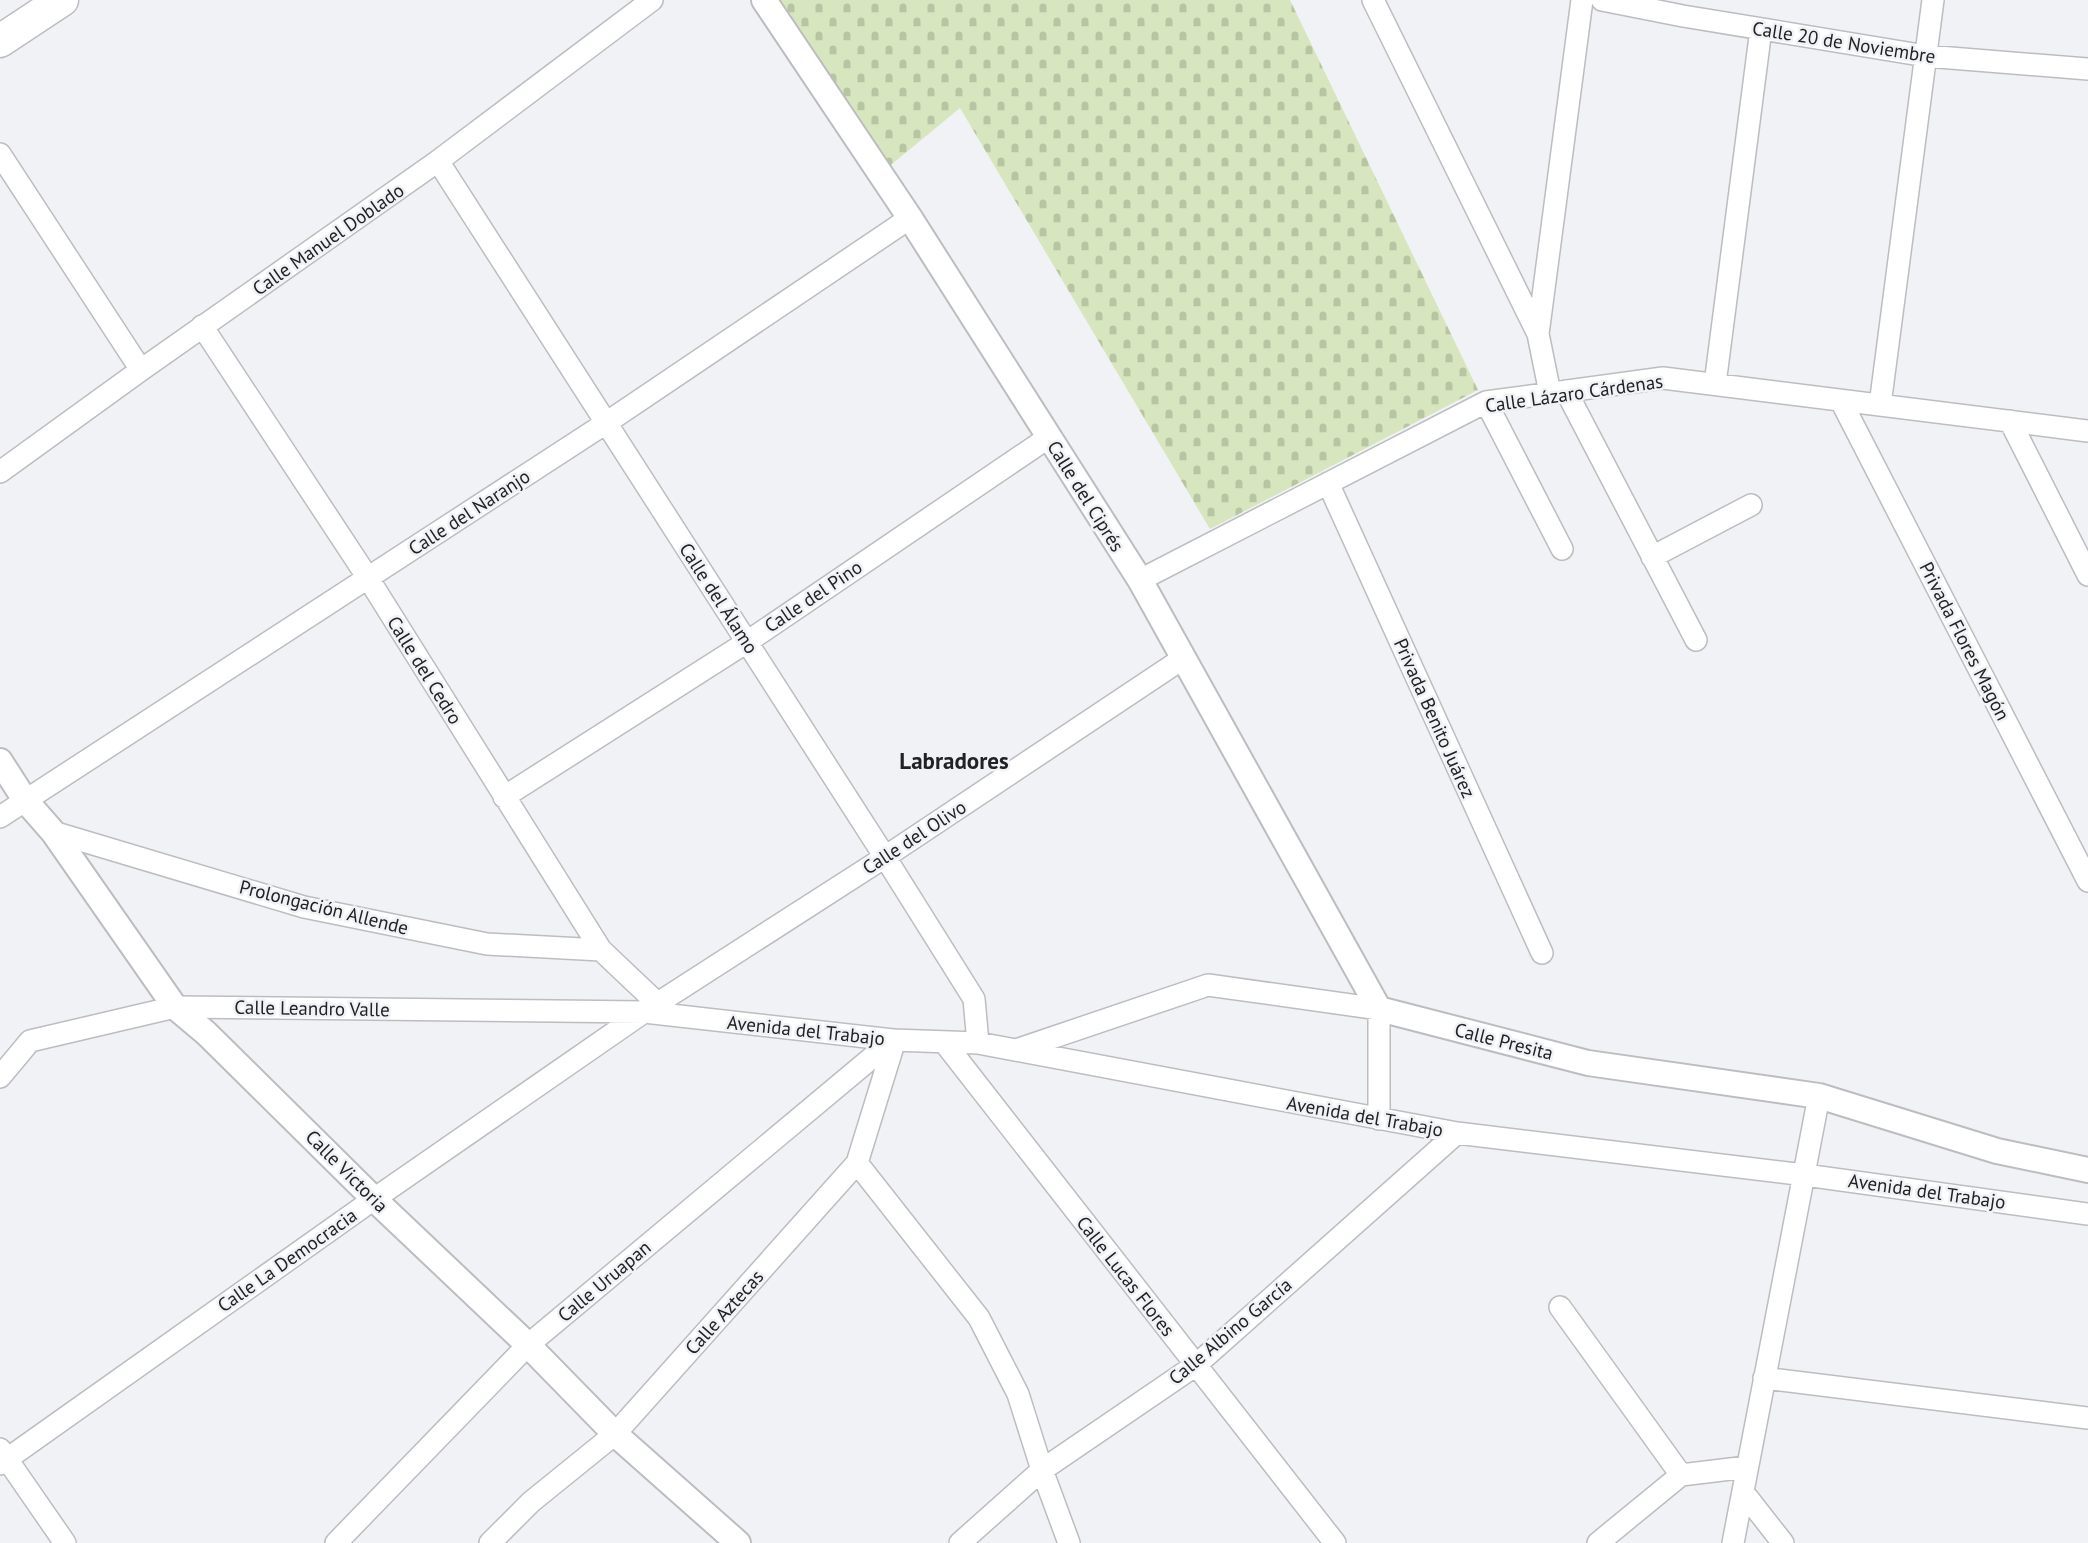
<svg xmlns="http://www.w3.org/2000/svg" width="2088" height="1543" viewBox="0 0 2088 1543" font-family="'PT Sans',sans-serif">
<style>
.cemetery{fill:url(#cemetery-stones)}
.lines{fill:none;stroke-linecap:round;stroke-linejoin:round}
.minor-casing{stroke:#bcbdc0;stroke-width:24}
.tertiary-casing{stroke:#bcbdc0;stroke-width:28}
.primary-casing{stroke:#bcbdc0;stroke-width:35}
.minor{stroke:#fff;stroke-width:21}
.tertiary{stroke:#fff;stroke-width:24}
.primary{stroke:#fff;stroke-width:32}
.labels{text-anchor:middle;stroke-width:5;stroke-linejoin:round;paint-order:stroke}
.street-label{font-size:19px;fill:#222224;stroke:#f1f2f5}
.quarter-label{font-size:23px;font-weight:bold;fill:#222224;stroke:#f1f2f5}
</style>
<defs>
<pattern id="cemetery-stones" width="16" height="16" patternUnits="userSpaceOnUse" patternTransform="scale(1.75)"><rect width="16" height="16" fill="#d7e6be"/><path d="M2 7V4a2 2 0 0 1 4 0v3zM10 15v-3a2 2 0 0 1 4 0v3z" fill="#b8c5a3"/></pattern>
</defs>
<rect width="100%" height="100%" fill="#f1f2f5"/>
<path class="cemetery" d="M779,0H1290L1478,390L1210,529L960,108L886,169Z"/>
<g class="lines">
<g class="minor-casing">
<path id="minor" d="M1373,0L1538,334L1550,393
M1602,0L1683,16L1926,56L2088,69
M0,154L141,370
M438,161L885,857L974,999L978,1043
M202,326L368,578L601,950L657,1003
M1538,334L1582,0
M1715,384L1761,29
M1566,391L1696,640
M1841,401L2088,881
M1486,402L1562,549
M1880,405L1933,0
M2010,421L2088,575
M0,472L141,370L438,161L652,0
M1328,483L1542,953
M1652,557L1751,505
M1140,580L1486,402L1663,378L2088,431
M504,797L747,642L1049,437
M0,817L606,423L910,218
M53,832L304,907L487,944L601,950
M944,1042L1335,1543
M1016,1050L1208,985L1379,1009V1119
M0,1077L30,1041L175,1007L644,1012L893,1040L978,1043L1457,1133L1805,1175L2088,1214
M857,1163L979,1318L1018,1394L1042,1470L1069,1543
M1560,1307L1681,1475
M1764,1378L2088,1418
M0,1449L65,1543
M0,1464L374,1199L644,1012L885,857L1182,659
M1743,1492L1783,1543
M336,1543L528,1345L893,1040
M490,1543L531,1502L615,1434L857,1163L895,1040
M960,1543L1042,1470L1196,1365L1457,1133
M1598,1543L1681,1475L1747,1467
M1733,1543L1819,1096"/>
</g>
<g class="tertiary-casing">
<path id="tertiary" d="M764,0L910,218L1140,580L1379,1009L1588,1063L1819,1096L1997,1151L2088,1170
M0,761L25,800L53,832L175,1007L206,1033L374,1199L528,1345L615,1434L738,1543"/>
</g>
<g class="primary-casing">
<path id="primary" d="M0,41L62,0"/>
</g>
<use href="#minor" class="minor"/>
<use href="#tertiary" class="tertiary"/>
<use href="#primary" class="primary"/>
</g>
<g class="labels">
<g class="street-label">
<text transform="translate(1844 42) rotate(9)" y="7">Calle 20 de Noviembre</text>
<text transform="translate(328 239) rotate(-35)" y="7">Calle Manuel Doblado</text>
<text transform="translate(1574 393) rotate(-8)" y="7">Calle Lázaro Cárdenas</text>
<text transform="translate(1086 496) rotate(58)" y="7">Calle del Ciprés</text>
<text transform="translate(469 512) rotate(-33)" y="7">Calle del Naranjo</text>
<text transform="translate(813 596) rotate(-34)" y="7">Calle del Pino</text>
<text transform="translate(719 598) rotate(57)" y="7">Calle del Álamo</text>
<text transform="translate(1965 641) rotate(63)" y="7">Privada Flores Magón</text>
<text transform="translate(425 670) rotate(58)" y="7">Calle del Cedro</text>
<text transform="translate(1435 718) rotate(66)" y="7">Privada Benito Juárez</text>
<text transform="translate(914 837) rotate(-33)" y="7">Calle del Olivo</text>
<text transform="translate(324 907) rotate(14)" y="7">Prolongación Allende</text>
<text transform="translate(312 1008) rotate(1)" y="7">Calle Leandro Valle</text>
<text transform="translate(806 1030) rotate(6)" y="7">Avenida del Trabajo</text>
<text transform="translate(1504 1041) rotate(14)" y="7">Calle Presita</text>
<text transform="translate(1365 1116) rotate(10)" y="7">Avenida del Trabajo</text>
<text transform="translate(347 1171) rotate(45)" y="7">Calle Victoria</text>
<text transform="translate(1927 1191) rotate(8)" y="7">Avenida del Trabajo</text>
<text transform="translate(287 1260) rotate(-35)" y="7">Calle La Democracia</text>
<text transform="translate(1126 1276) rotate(52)" y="7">Calle Lucas Flores</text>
<text transform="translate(604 1281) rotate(-40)" y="7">Calle Uruapan</text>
<text transform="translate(724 1312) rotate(-48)" y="7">Calle Aztecas</text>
<text transform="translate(1230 1331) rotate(-40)" y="7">Calle Albino García</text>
</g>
<g class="quarter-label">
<text x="954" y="769">Labradores</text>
</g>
</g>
</svg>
